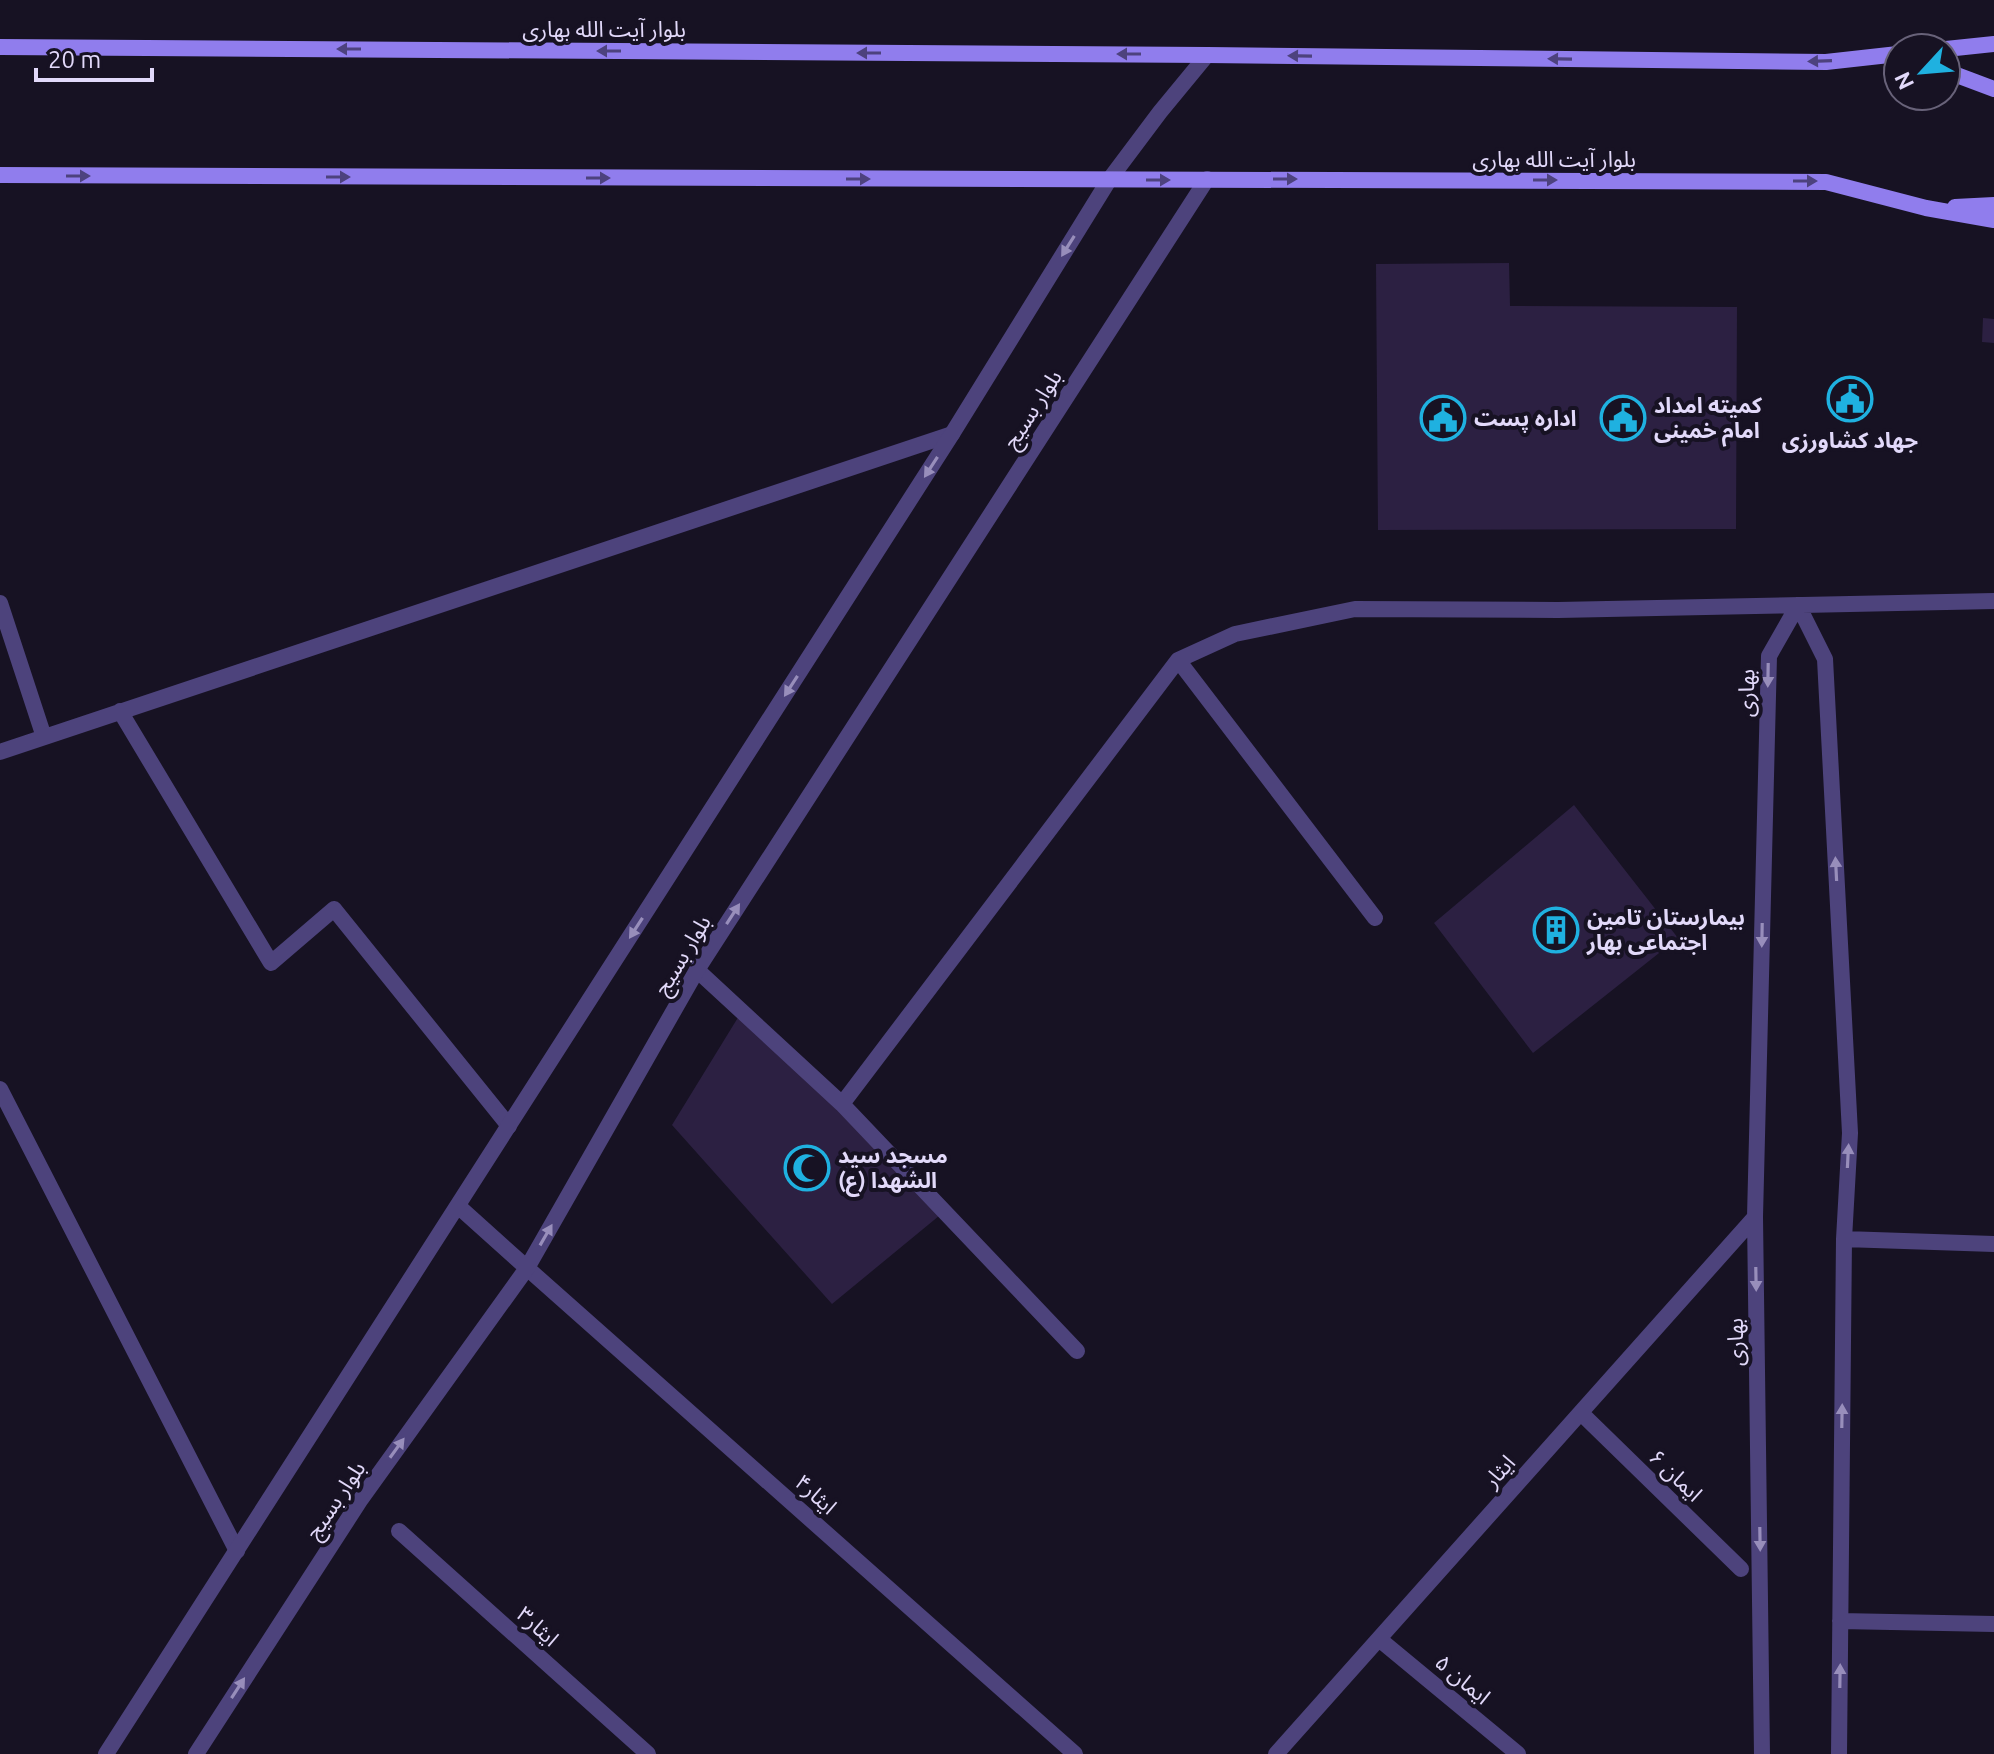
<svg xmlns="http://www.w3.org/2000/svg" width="1994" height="1754" viewBox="0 0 1994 1754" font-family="Ubuntu,'Noto Sans Arabic',sans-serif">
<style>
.building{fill:#2c2042}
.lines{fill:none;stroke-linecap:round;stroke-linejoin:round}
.minor{stroke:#4d437c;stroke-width:16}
.tertiary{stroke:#4d437c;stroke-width:16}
.secondary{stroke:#907ded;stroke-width:16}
.oneway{fill:#4d427e}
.oneway2{fill:#988ebb}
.labels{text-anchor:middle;stroke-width:8;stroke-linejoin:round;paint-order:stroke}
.street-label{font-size:22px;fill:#e2d9fa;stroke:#171223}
.poi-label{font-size:22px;font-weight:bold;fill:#e2d9fa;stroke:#171223;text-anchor:start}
</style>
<rect width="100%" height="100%" fill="#171223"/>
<path class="building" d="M1509,263L1510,306L1737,307L1736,529L1378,530L1376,264Z
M1983,318L1994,319V343L1982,342Z
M1574,805L1678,938L1533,1053L1434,923Z
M742,1011L945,1211L832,1304L672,1125Z"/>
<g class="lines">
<path class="minor" d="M0,603L44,737
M1798,605L1825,659L1850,1133L1844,1239L1839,1754
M1178,660L1375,918
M120,711L271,963L334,909L509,1126
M0,752L952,434
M697,970L842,1104L1077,1351
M0,1089L237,1551
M842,1104L1178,660L1235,634L1355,609L1558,610L1994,601
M1844,1239L1994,1244
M527,1268L1075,1754
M1581,1413L1741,1569
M399,1531L648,1754
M1840,1621L1994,1624
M1379,1639L1518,1754
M1276,1754L1755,1217
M1762,1754L1755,1217L1769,656L1798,605"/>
<path class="tertiary" d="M458,1206L527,1268
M106,1754L952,434L1109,180L1160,112L1207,55
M196,1754L361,1499L527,1268L697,970L1207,179"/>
<path class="secondary" d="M0,47L1207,55L1826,62L1898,54
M1946,49L1994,44
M1946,71L1994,89
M0,175L1826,182L1926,208L1994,220
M1955,207L1994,205"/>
</g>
<defs><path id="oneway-solid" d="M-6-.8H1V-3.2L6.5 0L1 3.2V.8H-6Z" transform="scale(2)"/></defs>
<g class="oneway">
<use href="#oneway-solid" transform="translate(349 49) rotate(-180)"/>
<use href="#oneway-solid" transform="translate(609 51) rotate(-180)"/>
<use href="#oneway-solid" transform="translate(869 53) rotate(-180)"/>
<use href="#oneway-solid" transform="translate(1129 54) rotate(-180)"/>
<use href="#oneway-solid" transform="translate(1300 56) rotate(-179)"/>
<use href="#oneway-solid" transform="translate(1560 59) rotate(-179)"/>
<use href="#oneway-solid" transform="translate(1820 61) rotate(178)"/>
<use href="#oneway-solid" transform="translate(78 176)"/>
<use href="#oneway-solid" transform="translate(338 177)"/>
<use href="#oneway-solid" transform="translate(598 178)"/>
<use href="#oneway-solid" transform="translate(858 179)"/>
<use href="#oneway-solid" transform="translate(1285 179)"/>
<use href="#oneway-solid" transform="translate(1158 180)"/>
<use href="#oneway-solid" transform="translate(1545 180)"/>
<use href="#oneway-solid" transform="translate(1805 181)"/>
</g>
<g class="oneway2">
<use href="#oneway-solid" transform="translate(1068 246) rotate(122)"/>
<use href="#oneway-solid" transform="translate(931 467) rotate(123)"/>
<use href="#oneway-solid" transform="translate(1768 675) rotate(91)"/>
<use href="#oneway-solid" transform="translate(791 686) rotate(123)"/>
<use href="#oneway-solid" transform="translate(1836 869) rotate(-93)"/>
<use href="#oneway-solid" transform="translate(733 914) rotate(-57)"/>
<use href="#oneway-solid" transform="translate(636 928) rotate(123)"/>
<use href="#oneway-solid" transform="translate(1762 935) rotate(91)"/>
<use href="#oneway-solid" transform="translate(1848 1156) rotate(-87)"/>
<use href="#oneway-solid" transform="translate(546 1235) rotate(-60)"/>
<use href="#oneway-solid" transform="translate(1756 1279) rotate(89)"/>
<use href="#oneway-solid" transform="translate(1842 1416) rotate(-89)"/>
<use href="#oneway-solid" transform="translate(397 1448) rotate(-54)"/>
<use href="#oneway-solid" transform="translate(1760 1539) rotate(89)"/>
<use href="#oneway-solid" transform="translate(1840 1676) rotate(-89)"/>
<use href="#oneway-solid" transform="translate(238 1688) rotate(-57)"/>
</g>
<defs>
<g id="civic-ring" transform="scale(2.3)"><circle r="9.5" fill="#171223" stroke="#1fb1e0" stroke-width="1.5"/><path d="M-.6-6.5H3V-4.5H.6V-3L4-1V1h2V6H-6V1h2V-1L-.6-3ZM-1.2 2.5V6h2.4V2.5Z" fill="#1fb1e0"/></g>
<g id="building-ring" transform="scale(2.3)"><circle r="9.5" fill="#171223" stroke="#1fb1e0" stroke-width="1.5"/><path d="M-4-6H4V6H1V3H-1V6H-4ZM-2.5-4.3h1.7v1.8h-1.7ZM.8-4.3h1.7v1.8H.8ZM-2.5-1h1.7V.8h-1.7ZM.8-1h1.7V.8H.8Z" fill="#1fb1e0"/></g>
<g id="mosque-ring" transform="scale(2.3)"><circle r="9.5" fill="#171223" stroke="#1fb1e0" stroke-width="1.5"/><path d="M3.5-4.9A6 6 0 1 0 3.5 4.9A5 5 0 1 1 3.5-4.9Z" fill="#1fb1e0"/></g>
</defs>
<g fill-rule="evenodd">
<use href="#civic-ring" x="1850" y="399"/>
<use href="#civic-ring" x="1443" y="418"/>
<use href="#civic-ring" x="1623" y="418"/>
<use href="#building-ring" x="1556" y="930"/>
<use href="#mosque-ring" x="807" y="1168"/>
</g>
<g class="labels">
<g class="street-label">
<text x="604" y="37">بلوار آیت الله بهاری</text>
<text x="1554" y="167">بلوار آیت الله بهاری</text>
<text transform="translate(1032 409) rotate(-57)" y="8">بلوار بسیج</text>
<text transform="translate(1746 693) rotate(-89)" y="8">بهاری</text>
<text transform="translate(682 955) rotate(-59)" y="8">بلوار بسیج</text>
<text transform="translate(1735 1342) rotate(-91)" y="8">بهاری</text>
<text transform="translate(1499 1471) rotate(-48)" y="8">ایثار</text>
<text transform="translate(1676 1475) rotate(44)" y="8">ایمان ۶</text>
<text transform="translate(816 1494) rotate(42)" y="8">ایثار۴</text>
<text transform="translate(335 1500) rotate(-56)" y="8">بلوار بسیج</text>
<text transform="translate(538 1626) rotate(42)" y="8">ایثار۳</text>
<text transform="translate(1463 1679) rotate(40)" y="8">ایمان ۵</text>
</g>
<g class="poi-label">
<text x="1654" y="413">کمیته امداد<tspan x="1654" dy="25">امام خمینی</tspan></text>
<text x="1474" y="426">اداره پست</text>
<text x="1850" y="448" text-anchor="middle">جهاد کشاورزی</text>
<text x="1587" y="925">بیمارستان تامین<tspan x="1587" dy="25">اجتماعی بهار</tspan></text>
<text x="838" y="1163">مسجد سید<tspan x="838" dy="25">الشهدا (ع)</tspan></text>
</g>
</g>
<g transform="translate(1922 72) rotate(244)"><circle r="38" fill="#171223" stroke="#686279" stroke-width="2"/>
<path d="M0-6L14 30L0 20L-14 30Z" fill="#1fb1e0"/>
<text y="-12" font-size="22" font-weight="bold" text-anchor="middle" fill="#e2d9fa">N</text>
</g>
<path d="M36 68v12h116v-12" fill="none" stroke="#e2d9fa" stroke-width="4"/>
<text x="48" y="68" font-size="24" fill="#e2d9fa" stroke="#171223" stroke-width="6" paint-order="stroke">20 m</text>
</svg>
